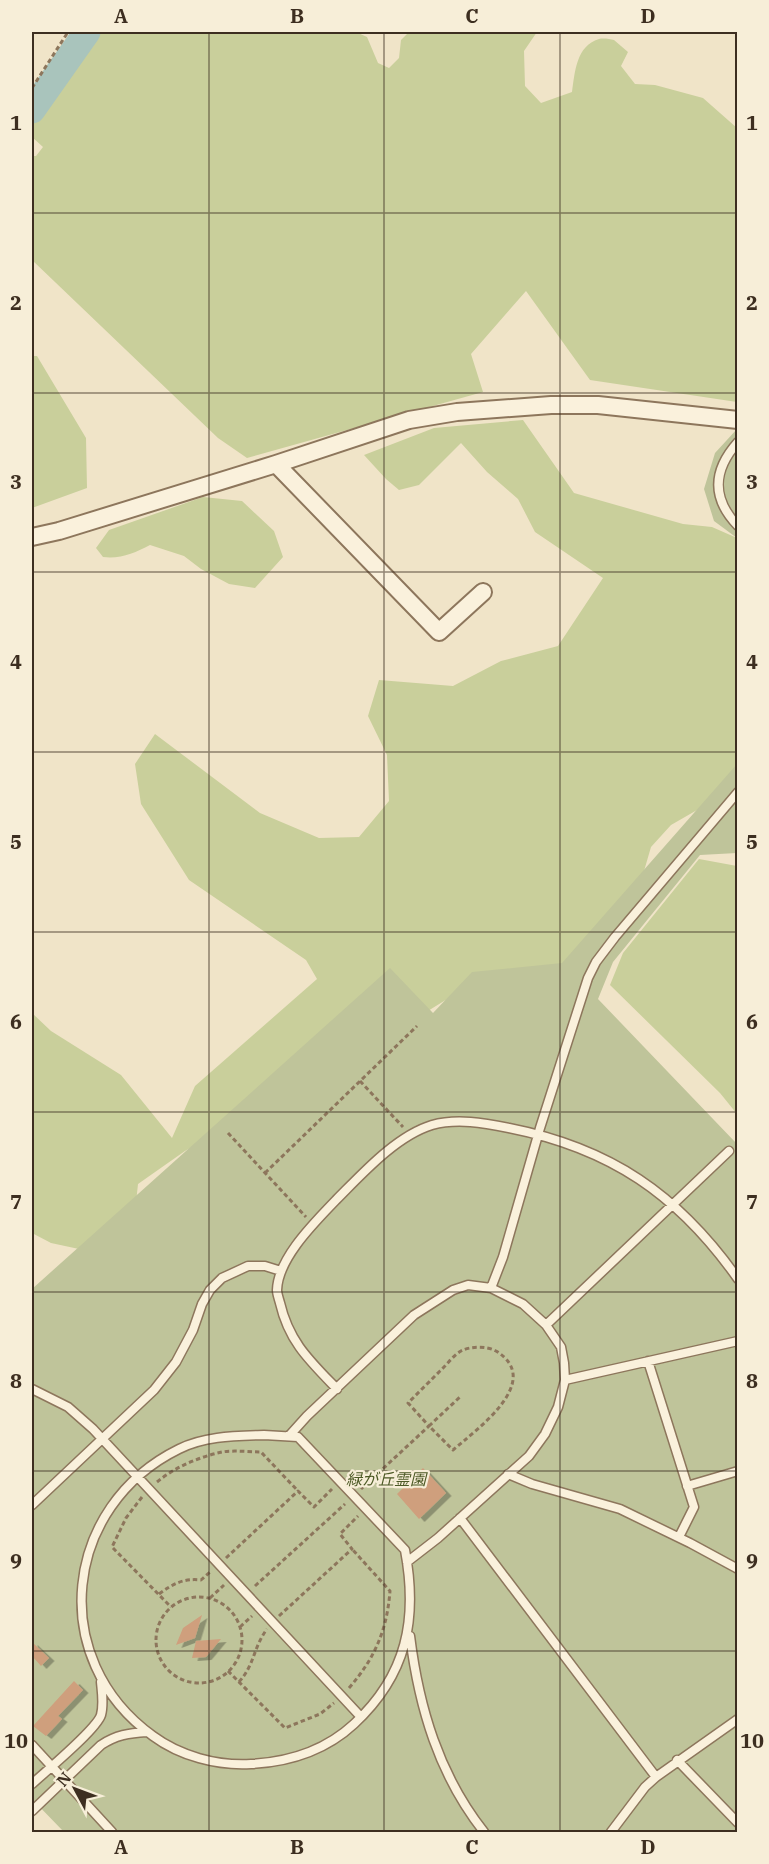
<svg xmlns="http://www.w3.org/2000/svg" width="769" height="1864" viewBox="0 0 769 1864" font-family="'IBM Plex Serif','Noto Sans JP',serif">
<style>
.green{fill:#c9cf9b}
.cemetery{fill:#bfc49a}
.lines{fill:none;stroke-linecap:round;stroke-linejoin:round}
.river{stroke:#a9c4bc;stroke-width:27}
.building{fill:#cf9f7d;filter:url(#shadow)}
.lane-casing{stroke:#8d765c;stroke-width:11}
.street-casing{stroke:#8d765c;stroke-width:20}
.path{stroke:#8d765c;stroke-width:3;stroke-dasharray:4.5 3;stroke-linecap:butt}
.lane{stroke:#faf1dc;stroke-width:8}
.street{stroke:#faf1dc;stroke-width:16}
.grid{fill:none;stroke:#3d2e20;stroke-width:1.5;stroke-opacity:0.55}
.labels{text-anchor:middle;stroke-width:4.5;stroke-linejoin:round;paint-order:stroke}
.park-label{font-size:16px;font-style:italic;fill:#4d5a26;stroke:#f7eed8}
.neatline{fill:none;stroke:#3d2e20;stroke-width:2}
.grid-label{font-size:20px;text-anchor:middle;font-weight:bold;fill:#3d2e20}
</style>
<defs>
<filter id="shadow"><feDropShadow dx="5.5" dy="3" stdDeviation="0" flood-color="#0004"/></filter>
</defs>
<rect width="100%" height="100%" fill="#f0e4c8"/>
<path class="green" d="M73,32H356L367,37L378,63L389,68L399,58L401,40L409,32H537L524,51L525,86L541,103L572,92C575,72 576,46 599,39C603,38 610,39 614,40L628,52L621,66L635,84L655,85L703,98L737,128V402L590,380L526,291L471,354L483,392L247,458L218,438L32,260V156H36L43,147L32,137V109L35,97L58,86C57,66 59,48 73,32Z
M32,356H37L86,438L87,488L32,508Z
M523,420L574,493L683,524L712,527L737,538V770L711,802L671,825L651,847L644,871L586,953L538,975L478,980L423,1014L224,1128L185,1151L138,1184L131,1249L107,1255L51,1243L32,1233V1013L51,1031L121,1075L172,1138L195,1086L317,979L306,960L189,880L141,804L135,764L155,734L260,813L319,838L359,837L389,801L387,755L368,716L379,680L453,686L501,661L558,646L603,578L535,532L518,499L487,472L461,443L419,485L399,490L386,479L364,455L434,428Z
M203,497L242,501L274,531L283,557L255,588L229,584L201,569L184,556L150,545C135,553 121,559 103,557L96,548L109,530Z
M699,859L737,866V1114L720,1093L610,985L623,953Z"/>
<path class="cemetery" d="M737,429V538L714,521L704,489L715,453Z
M737,764V853L700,855L613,962L598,999L737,1144V1832H64L32,1799V1289L390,968L433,1013L472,972L562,963Z"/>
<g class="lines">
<path class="river" d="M32,110L87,32"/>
</g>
<path class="building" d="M423,1468L446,1493L419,1519L397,1494Z
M202,1615L195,1638L176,1645L183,1628Z
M221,1639L206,1657L192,1658L196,1641Z
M32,1642L49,1658L41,1666L32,1656Z
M74,1681L83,1690L58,1716L62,1719L46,1736L33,1726Z"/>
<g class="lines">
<g class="lane-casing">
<path id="lane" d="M738,442C713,470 711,498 738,526
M491,1288L503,1257L540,1128L588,978L596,962L615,937L738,792
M546,1325L729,1151
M648,1361L694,1507L679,1537
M565,1380L738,1341
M32,1389L68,1407L93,1429L361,1717
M337,1389C310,1361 289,1342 280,1303C279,1299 277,1294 277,1290C278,1258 315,1222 336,1200C362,1174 396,1136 432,1125C457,1118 484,1123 509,1128C610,1148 678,1194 738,1279
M264,1435L298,1437L405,1550C418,1619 407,1675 354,1724C326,1750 289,1762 251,1764C217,1766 180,1756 153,1736C46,1659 63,1506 179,1449C205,1436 235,1436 264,1435Z
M289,1436L307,1416L414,1315L453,1290L468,1285L491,1288L523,1304L546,1325L561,1347L564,1363L565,1380L558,1407L545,1434L529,1456L438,1538L407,1562
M508,1474L532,1484L620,1509L690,1543L738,1569
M687,1486L738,1471
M32,1505L154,1390L176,1362L193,1330L202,1304L210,1290L222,1278L248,1266H265L281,1271
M460,1518L656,1777
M410,1636C419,1708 439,1775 484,1832
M32,1745L112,1832
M677,1760L738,1823
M32,1784C46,1771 96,1730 101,1715C104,1704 102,1693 101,1682
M32,1811L101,1745C116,1735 129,1733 147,1732
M611,1832L645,1787L656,1777L738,1719"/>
</g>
<g class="street-casing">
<path id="street" d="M276,464L439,632L483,592
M32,537L59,531L276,464L409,420L457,412L551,405H598L738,420"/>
</g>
<path class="path" d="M32,88L68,32
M360,1081L403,1127
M228,1133L306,1217
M265,1173L417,1026
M157,1482C175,1467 199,1457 222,1452C234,1450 249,1452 261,1452L298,1491
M361,1489L429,1426L408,1403C420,1391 432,1379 444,1367C449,1362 454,1355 461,1351C470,1346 487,1346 496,1351C545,1381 476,1430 453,1450L429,1426L461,1396
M142,1497L126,1518L112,1547L171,1607
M226,1558L298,1491L314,1507L332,1489
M255,1586L345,1504
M159,1594C173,1584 183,1578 201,1580L210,1572
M156 1640a43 43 0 1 1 86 0a43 43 0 1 1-86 0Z
M210,1598L224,1585
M279,1616L352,1549L340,1534L358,1516
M240,1627L252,1616
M228,1671L285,1728L320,1714L334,1703
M239,1682C255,1664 253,1648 267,1629
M349,1688C375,1658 387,1630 390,1591L352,1549"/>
<use href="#lane" class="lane"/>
<use href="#street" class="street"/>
</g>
<path class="grid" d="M209,32V1832M384,32V1832M560,32V1832M32,213H738M32,393H738M32,572H738M32,752H738M32,932H738M32,1112H738M32,1292H738M32,1471H738M32,1651H738"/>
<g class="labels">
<g class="park-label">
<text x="386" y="1485">緑が丘霊園</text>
</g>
</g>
<rect width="769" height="1864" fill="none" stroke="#f7eed8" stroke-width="66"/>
<g transform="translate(75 1789) rotate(311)" stroke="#f7eed8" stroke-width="4.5" paint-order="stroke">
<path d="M0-4.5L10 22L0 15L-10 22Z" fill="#3d2e20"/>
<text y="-9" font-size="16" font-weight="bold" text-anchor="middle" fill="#3d2e20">N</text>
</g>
<rect x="33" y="33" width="703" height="1798" class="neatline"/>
<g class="grid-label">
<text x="121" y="23">A</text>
<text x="297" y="23">B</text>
<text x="472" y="23">C</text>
<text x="648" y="23">D</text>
<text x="16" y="130">1</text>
<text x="752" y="130">1</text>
<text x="16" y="310">2</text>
<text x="752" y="310">2</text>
<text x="16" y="489">3</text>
<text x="752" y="489">3</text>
<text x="16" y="669">4</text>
<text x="752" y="669">4</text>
<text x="16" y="849">5</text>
<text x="752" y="849">5</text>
<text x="16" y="1029">6</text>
<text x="752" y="1029">6</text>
<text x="16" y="1209">7</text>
<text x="752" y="1209">7</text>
<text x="16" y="1388">8</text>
<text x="752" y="1388">8</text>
<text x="16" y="1568">9</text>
<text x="752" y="1568">9</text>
<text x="16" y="1748">10</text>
<text x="752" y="1748">10</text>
<text x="121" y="1854">A</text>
<text x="297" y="1854">B</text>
<text x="472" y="1854">C</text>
<text x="648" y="1854">D</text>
</g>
</svg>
